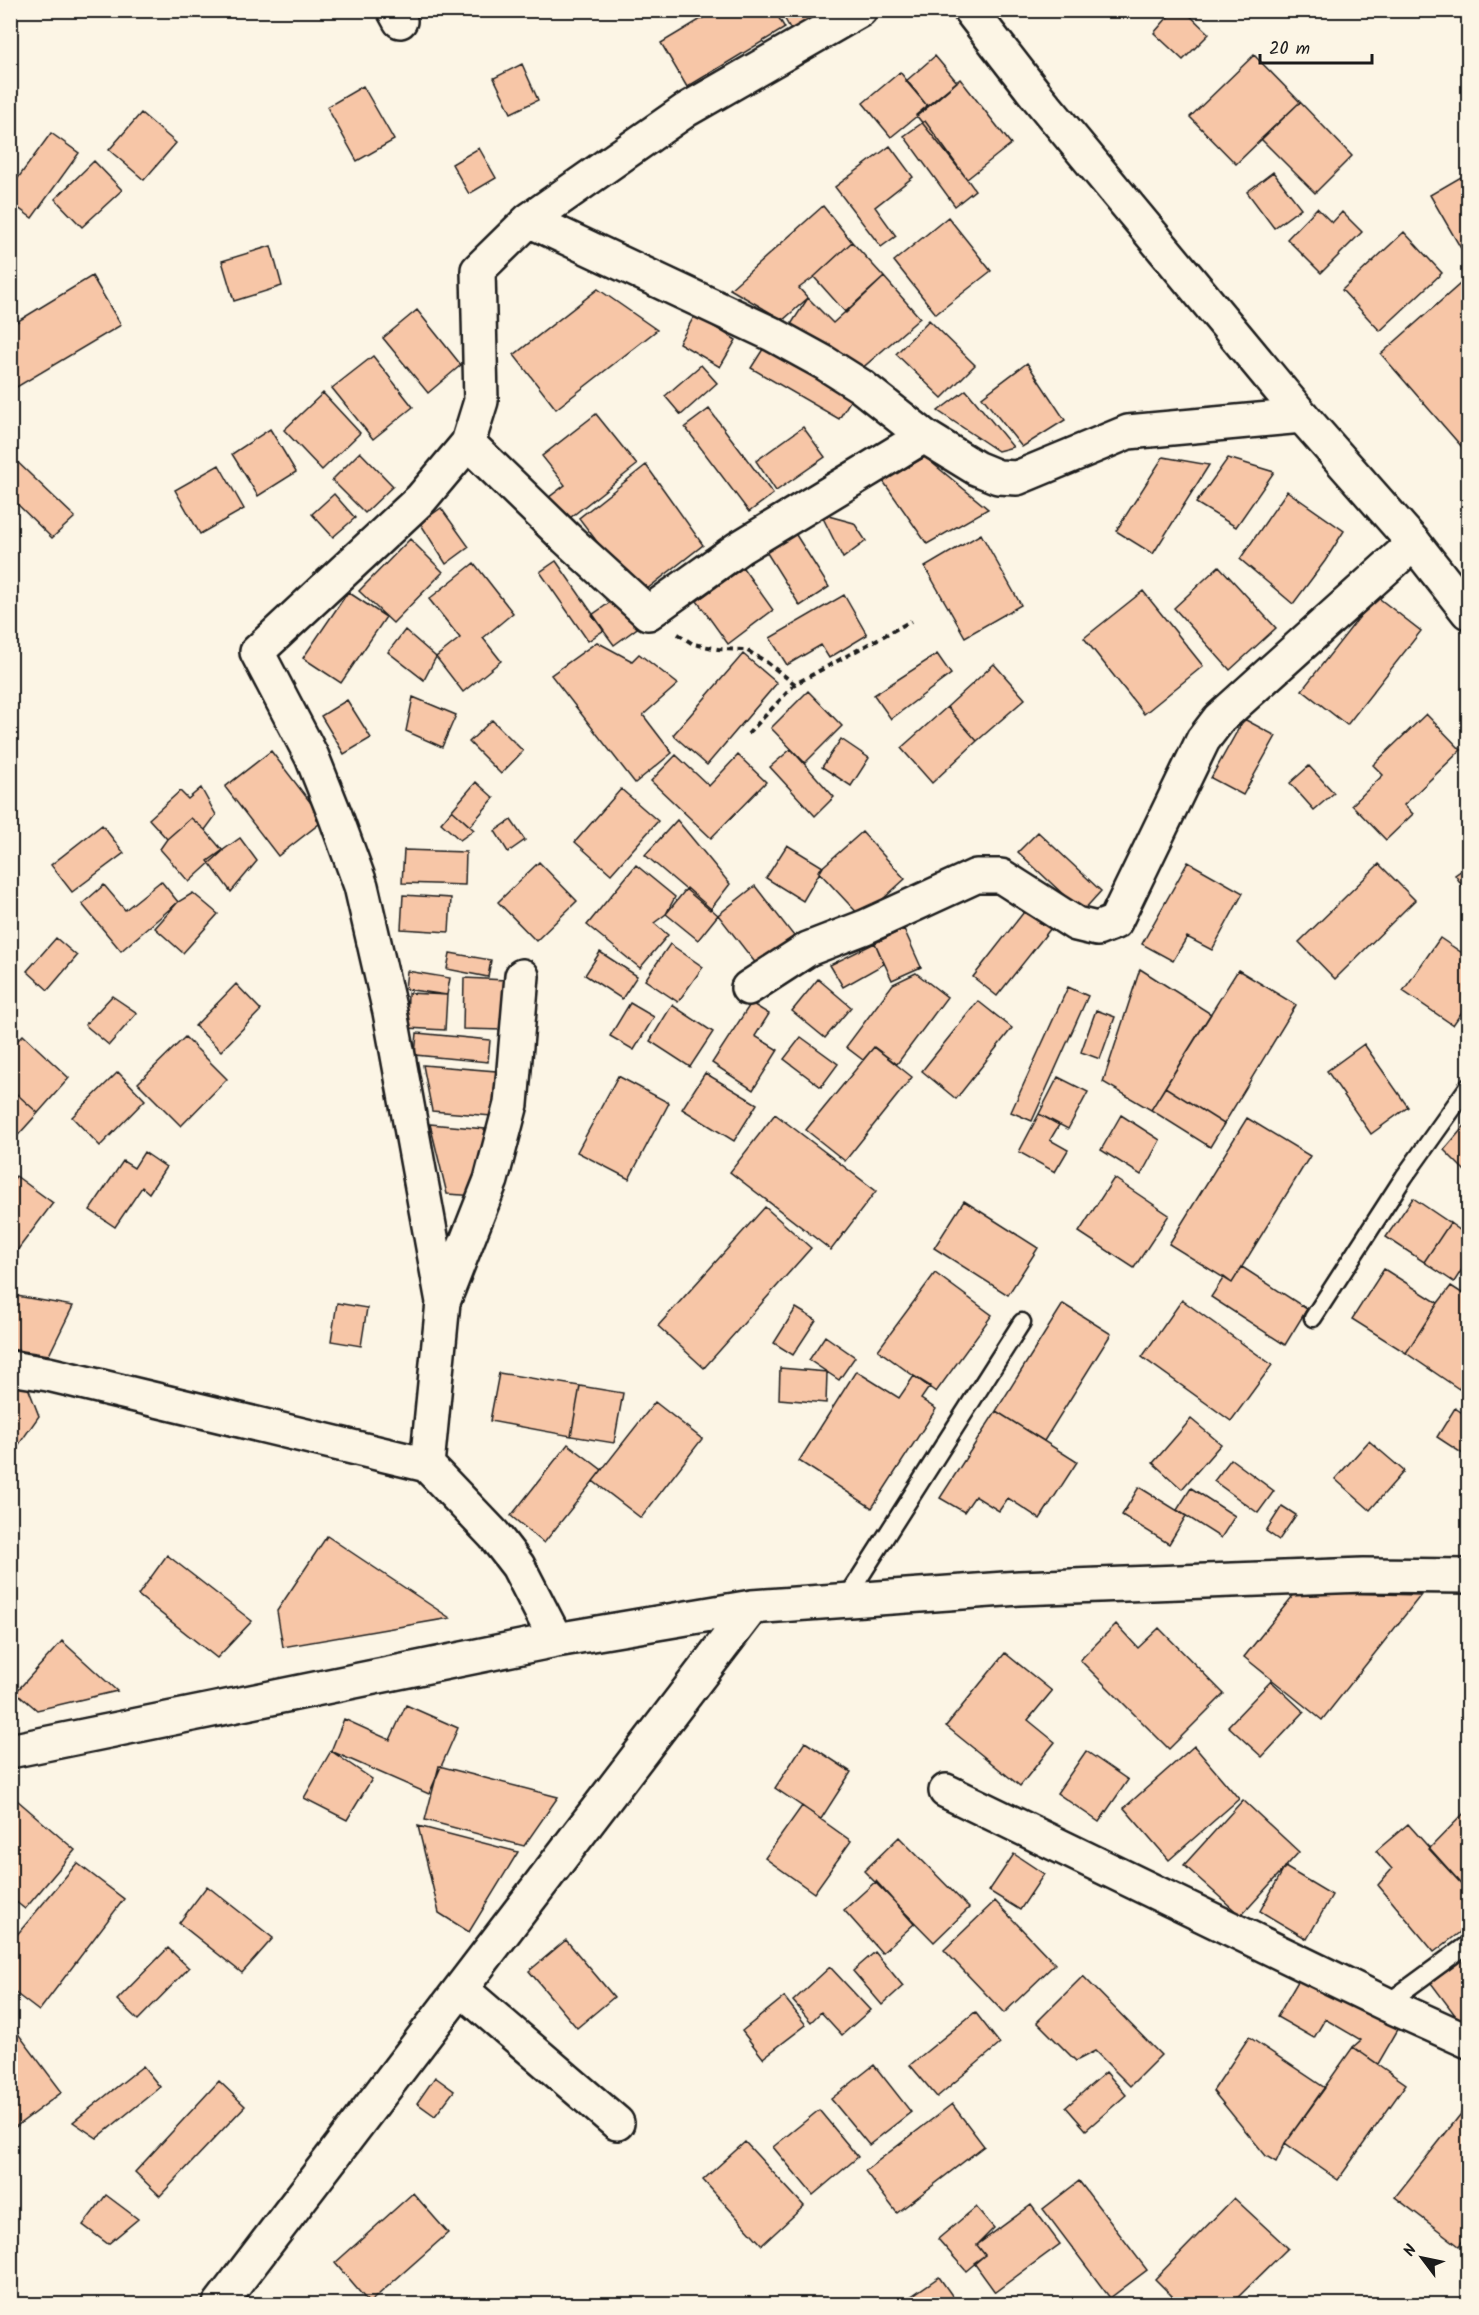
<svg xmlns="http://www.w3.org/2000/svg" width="1479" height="2315" viewBox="0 0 1479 2315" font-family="Kalam,sans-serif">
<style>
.building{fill:#f7c6a7;stroke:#1c1c1c;stroke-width:1.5}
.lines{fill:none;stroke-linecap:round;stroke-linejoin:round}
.service-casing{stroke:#1c1c1c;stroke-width:21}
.minor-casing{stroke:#1c1c1c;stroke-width:38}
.tertiary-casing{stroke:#1c1c1c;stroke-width:38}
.path{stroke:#1c1c1c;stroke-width:4;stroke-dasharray:6 4.5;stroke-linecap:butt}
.service{stroke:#fcf5e5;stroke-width:16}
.minor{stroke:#fcf5e5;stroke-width:33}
.tertiary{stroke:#fcf5e5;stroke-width:33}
</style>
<rect width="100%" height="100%" fill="#fcf5e5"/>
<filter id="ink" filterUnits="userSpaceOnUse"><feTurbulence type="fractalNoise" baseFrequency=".0167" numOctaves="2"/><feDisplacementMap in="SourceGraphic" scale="12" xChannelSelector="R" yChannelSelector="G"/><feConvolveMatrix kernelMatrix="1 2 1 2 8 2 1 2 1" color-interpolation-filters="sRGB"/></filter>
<g filter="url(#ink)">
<path class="building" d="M716,10H774L785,28L687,87L661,43Z
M780,10H824L791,30Z
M1174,10H1184L1209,34L1183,60L1154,33Z
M1254,55L1300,102L1236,164L1190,117Z
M935,56L957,82L928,107L906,81Z
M522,64L538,100L511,113L494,78Z
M900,72L928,107L891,137L863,103Z
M960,79L1011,144L967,179L916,115Z
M363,86L394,140L357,161L327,107Z
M1300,102L1352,156L1315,193L1261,139Z
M141,113L176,143L144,180L109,150Z
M925,121L975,190L955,206L904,136Z
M51,133L79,153L32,218L10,202V189Z
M890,146L913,177L875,207L896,236L881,247L835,187Z
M479,148L496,178L469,194L452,164Z
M94,161L122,190L82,227L55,199Z
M1273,172L1301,208L1274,228L1247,192Z
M1461,177L1468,190V249L1463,252L1430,195Z
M823,206L852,242L814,277L799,288L808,298L783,320L730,289Z
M1317,208L1332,223L1342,212L1362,232L1321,273L1287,239Z
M948,217L991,271L936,314L894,261Z
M1404,232L1442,273L1380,331L1342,290Z
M852,242L884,277L846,313L814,277Z
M271,246L282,286L234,301L222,261Z
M92,276L121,325L10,391V326Z
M884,277L920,318L860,370L788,329L808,298L833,323Z
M1468,277V454L1381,354Z
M598,289L657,330L556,409L514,355Z
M417,310L461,365L428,393L383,338Z
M695,315L736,340L720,367L679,343Z
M929,320L975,365L942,398L896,354Z
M770,338L858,388L839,419L751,368Z
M373,356L413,407L373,439L332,388Z
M1027,363L1065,420L1022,447L982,397Z
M701,365L717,383L681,415L665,396Z
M966,390L1013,447L998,451L938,411Z
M323,393L360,433L322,470L284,430Z
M709,409L773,494L749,512L685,427Z
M596,414L637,465L566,521L548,498L565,485L542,456Z
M803,427L825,457L776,491L756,461Z
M270,429L296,472L258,496L232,454Z
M360,452L393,486L365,513L332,480Z
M10,455L75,517L52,538L10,497Z
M925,457L988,509L927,544L883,481Z
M1163,457L1209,465L1153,554L1116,531Z
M1228,458L1274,472L1236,527L1196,503Z
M219,465L244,509L200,534L175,490Z
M646,465L703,545L638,596L579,518Z
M1287,491L1344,531L1325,561L1293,604L1240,559Z
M334,494L355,518L333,537L312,514Z
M441,508L469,547L446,564L420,523Z
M821,514L854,523L866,541L843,558Z
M791,527L829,587L800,606L762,545Z
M981,534L1021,605L965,637L925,567Z
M410,539L443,572L393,623L359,591Z
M556,561L604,630L588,641L540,572Z
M474,563L513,613L483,638L501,661L463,692L436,657L460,638L429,599Z
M1219,566L1276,628L1230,670L1174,608Z
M743,568L773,610L728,644L697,601Z
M1143,591L1203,666L1144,714L1084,638Z
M348,592L386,617L341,683L303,658Z
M622,594L644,623L614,645L592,615Z
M844,595L867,635L829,658L821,645L787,665L770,638Z
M1376,596L1421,631L1347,725L1302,690Z
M405,630L436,657L424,680L388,652Z
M597,642L632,661L639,654L678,684L643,715L672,753L635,783L551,675Z
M743,654L777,683L707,765L673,735Z
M937,654L951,674L891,719L874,695Z
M994,664L1025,699L977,741L947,707Z
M808,691L842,726L805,763L771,728Z
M413,697L456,715L442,747L406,731Z
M347,700L371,738L344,754L321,716Z
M947,707L977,741L932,783L901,748Z
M1426,714L1461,750L1404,805L1413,814L1386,840L1352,805L1383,775L1373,765Z
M1244,719L1276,736L1243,795L1211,778Z
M492,720L523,751L501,774L469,742Z
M841,739L869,758L851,786L822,767Z
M791,749L834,797L815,816L770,767Z
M271,751L324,820L278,856L225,787Z
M676,755L709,786L738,755L766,782L711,838L651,781Z
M1309,766L1334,793L1314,810L1290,783Z
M476,782L494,798L470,826L452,810Z
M201,788L216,815L205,830L191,818L167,839L149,819L180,791L188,799Z
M621,789L658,821L611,874L575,842Z
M452,810L474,830L460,840L441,823Z
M191,818L205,830L223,851L189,882L160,849L167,839Z
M511,820L525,840L508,852L495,831Z
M677,820L730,884L710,910L645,855Z
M102,825L124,853L72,892L51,865Z
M862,832L905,879L862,918L818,871Z
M1038,832L1101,891L1082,912L1018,852Z
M240,838L257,861L231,892L208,861Z
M787,845L823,867L803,901L766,878Z
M404,850L466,852L465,885L402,883Z
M539,862L577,901L536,941L498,902Z
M1188,862L1243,893L1212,950L1187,937L1173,961L1142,944Z
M1379,864L1415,900L1335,979L1299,942Z
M636,865L675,897L666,914L654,923L668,935L640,968L587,925Z
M1468,866V894L1455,875Z
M161,881L178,902L121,951L82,904L104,885L125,910Z
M755,886L794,936L757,965L718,915Z
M687,888L718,915L698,940L666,914Z
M193,893L218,914L183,953L155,928L178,902Z
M403,895L451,898L449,932L401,929Z
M1031,903L1055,923L997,996L973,977Z
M904,929L921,967L892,980L875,943Z
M56,938L77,956L48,990L27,971Z
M1440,938L1468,957V1003L1453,1025L1403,991Z
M875,943L884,964L843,987L830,965Z
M670,944L703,967L678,1002L645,980Z
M600,952L637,976L622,999L585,975Z
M450,953L491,960L488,977L447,969Z
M1140,969L1211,1014L1151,1110L1103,1082Z
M1238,970L1296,1005L1224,1124L1165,1087Z
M407,971L450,978L447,995L405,989Z
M916,973L947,997L897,1064L874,1047L863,1060L846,1047L893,984Z
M464,978L506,980L504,1030L463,1029Z
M818,979L851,1007L825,1038L792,1011Z
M236,984L261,1010L221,1051L195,1026Z
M1068,987L1088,996L1032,1121L1011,1112Z
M408,993L447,995L445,1030L407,1028Z
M112,996L137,1013L109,1045L85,1025Z
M978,1001L1012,1028L956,1099L922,1071Z
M630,1003L654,1017L634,1050L610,1036Z
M751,1003L769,1014L755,1036L778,1050L753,1090L712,1063Z
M672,1005L713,1032L690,1067L650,1041Z
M1096,1010L1115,1017L1100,1059L1081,1052Z
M417,1033L490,1040L488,1062L415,1055Z
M23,1035L69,1078L38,1113L10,1088V1048Z
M185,1037L227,1079L181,1126L138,1083Z
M801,1037L838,1064L821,1087L784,1059Z
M1364,1044L1408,1107L1371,1134L1327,1071Z
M874,1047L912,1077L845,1161L806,1130Z
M423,1065L496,1071L492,1116L432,1111Z
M118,1072L145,1100L100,1146L72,1117Z
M705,1073L757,1104L734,1141L682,1109Z
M618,1076L669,1103L629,1179L577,1152Z
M1058,1077L1088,1092L1068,1129L1039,1114Z
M1165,1087L1224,1124L1210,1147L1151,1110Z
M10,1088L38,1113L10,1144Z
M775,1114L876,1191L831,1250L730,1172Z
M1039,1114L1059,1125L1050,1140L1068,1150L1055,1172L1019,1152Z
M1121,1115L1160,1140L1141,1175L1101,1150Z
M1247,1118L1310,1156L1232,1283L1169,1244Z
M1467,1123L1468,1124V1174L1444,1150Z
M430,1124L485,1129L478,1196L447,1194Z
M144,1152L166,1167L149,1193L142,1187L115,1227L90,1210L123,1161L134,1168Z
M16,1176L53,1203L10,1260V1184Z
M1114,1178L1169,1215L1134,1268L1079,1232Z
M1413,1198L1450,1223L1424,1262L1386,1237Z
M964,1201L1038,1248L1008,1295L934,1248Z
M765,1207L811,1248L704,1368L658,1326Z
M1450,1223L1468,1236V1260L1454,1282L1424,1262Z
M1242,1267L1307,1309L1285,1345L1211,1297L1224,1277L1232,1283Z
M1384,1269L1438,1303L1406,1353L1352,1319Z
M935,1273L992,1315L936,1392L878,1350Z
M1451,1286L1468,1297V1374L1459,1389L1406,1353L1438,1303Z
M17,1296L73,1306L49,1355L10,1349V1308Z
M1182,1300L1272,1365L1231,1421L1142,1357Z
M337,1303L367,1308L361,1346L331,1341Z
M1063,1304L1111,1334L1044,1441L996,1411Z
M796,1308L816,1320L793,1355L774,1343Z
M825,1336L855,1357L839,1380L809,1360Z
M780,1368L827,1372L826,1403L779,1399Z
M856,1371L899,1398L914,1376L930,1386L921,1399L936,1409L872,1508L799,1461Z
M499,1373L580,1386L571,1436L490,1421Z
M10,1376L24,1377L39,1416L10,1457Z
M580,1386L623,1393L614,1443L571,1436Z
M655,1402L702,1439L641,1518L593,1481Z
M1455,1408L1468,1417V1452L1466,1456L1437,1437Z
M996,1411L1077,1462L1040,1519L1008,1498L999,1511L975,1496L964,1512L940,1498Z
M1191,1419L1221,1444L1182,1489L1153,1463Z
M1369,1441L1404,1471L1370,1510L1335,1479Z
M568,1444L602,1470L544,1543L511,1516Z
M1231,1459L1274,1491L1258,1513L1214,1481Z
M1139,1487L1186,1516L1169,1544L1122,1515Z
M1191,1488L1235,1516L1221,1538L1177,1510Z
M1282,1506L1296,1515L1279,1540L1266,1531Z
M327,1536L450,1618L283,1647L277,1611Z
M167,1555L252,1621L217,1658L138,1595Z
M1296,1592L1421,1595L1322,1720L1244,1657Z
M1116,1624L1138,1648L1159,1628L1224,1694L1169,1749L1080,1660Z
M62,1641L117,1691L37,1710L16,1692Z
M1005,1653L1052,1691L1028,1720L1055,1742L1020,1786L946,1726Z
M1271,1681L1304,1712L1262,1757L1228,1726Z
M406,1705L458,1728L429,1794L331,1751L344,1719L390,1740Z
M805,1742L851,1772L821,1819L775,1788Z
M1194,1746L1239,1799L1169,1860L1124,1808Z
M331,1751L372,1779L347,1820L304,1798Z
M1086,1751L1128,1780L1099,1822L1057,1793Z
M439,1766L558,1797L524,1846L425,1820Z
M10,1794L75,1850L25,1909L10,1897Z
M1243,1800L1299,1852L1241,1916L1184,1865Z
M802,1806L851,1841L814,1893L765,1858Z
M1468,1809V1891L1429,1849Z
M1408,1824L1468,1891V1926L1434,1952L1378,1885L1392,1869L1376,1851Z
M418,1826L518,1852L469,1932L439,1913Z
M899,1837L969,1908L934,1942L864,1871Z
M1014,1854L1044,1874L1020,1910L989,1891Z
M77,1863L124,1899L39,2011L10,1989V1943Z
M1285,1867L1332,1895L1307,1939L1260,1911Z
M876,1881L914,1924L882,1953L844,1910Z
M207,1886L273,1938L242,1973L179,1923Z
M995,1901L1055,1964L1004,2013L944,1950Z
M566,1940L614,1997L577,2028L529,1971Z
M168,1948L189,1968L138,2020L117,2000Z
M875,1952L903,1986L882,2005L853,1971Z
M1468,1955V2017L1461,2023L1431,1983Z
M830,1967L870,2010L842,2035L821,2012L811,2022L793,2001Z
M1304,1971L1400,2026L1378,2064L1353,2047L1361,2040L1325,2019L1314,2038L1277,2017Z
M1083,1976L1161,2055L1130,2086L1095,2051L1076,2061L1037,2022Z
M784,1997L806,2025L763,2058L742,2031Z
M975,2012L1000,2044L937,2097L910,2065Z
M10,2023L62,2092L10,2131Z
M1249,2037L1325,2088L1285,2143L1276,2162L1266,2156L1213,2091Z
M1353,2047L1406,2084L1338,2180L1285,2143Z
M874,2065L911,2112L869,2145L831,2099Z
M143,2066L160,2087L97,2138L73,2122Z
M1106,2072L1126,2095L1086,2130L1066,2107Z
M435,2077L454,2091L435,2116L417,2103Z
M219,2081L245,2106L160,2196L135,2172Z
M952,2104L984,2146L897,2213L865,2171Z
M1468,2105V2234L1459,2246L1395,2197Z
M819,2110L858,2157L813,2195L773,2147Z
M745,2142L804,2206L762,2245L703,2180Z
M1079,2181L1147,2270L1110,2298L1043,2209Z
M413,2193L448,2233L369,2303L335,2263Z
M106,2195L138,2219L108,2244L83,2225Z
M1234,2198L1288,2248L1231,2304H1180L1155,2279Z
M1031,2205L1060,2244L995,2292L974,2263L985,2255L977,2245Z
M976,2207L994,2228L977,2245L985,2255L966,2271L938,2239Z
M939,2277L958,2304H900Z
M1110,2298L1115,2304H1102Z"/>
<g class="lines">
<g class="service-casing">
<path id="service" d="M1313,1318L1404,1177L1468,1087
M846,1599L1022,1322
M1386,2004L1468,1944"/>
</g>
<g class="minor-casing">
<path id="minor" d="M394,10L400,21
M529,220L772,334L823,362L861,386L924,436L976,468L998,477L1017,478L1128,432L1302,416
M468,443L566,538L648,613L739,548L924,436
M748,988L808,949L865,927L976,876H1001L1076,924L1097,929L1115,922L1203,740L1219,719L1414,543
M443,1302L491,1180L511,1104L522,976
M10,1368L48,1374L427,1465L494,1535L518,1566L556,1640
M427,1465L443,1302L390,1012L361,886L335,815L312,757L257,652L421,499L468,443L481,401L478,270L529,220L686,110L860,10
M10,1751L556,1640L752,1607L1019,1588L1363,1575L1468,1576
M946,1791L1386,2004L1468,2041
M461,1989L617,2123
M220,2304L752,1607"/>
</g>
<g class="tertiary-casing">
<path id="tertiary" d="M970,10L1036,95L1302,416L1414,543L1468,612"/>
</g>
<path class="path" d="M678,634L693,644L718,649L746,650L765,661L795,684L911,621
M748,734L795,684"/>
<use href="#service" class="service"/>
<use href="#minor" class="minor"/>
<use href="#tertiary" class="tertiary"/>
</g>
</g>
<rect width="1479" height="2315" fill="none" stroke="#fcf5e5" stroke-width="36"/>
<rect x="18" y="18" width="1443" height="2279" fill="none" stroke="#1c1c1c" stroke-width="2" filter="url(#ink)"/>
<g transform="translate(1422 2258) rotate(302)" stroke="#fcf5e5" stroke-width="4.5" paint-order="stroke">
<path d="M0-4.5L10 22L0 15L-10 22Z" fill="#1c1c1c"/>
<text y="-9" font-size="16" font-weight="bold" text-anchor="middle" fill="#1c1c1c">N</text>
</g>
<path d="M1260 54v9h112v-9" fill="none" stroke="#1c1c1c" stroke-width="3"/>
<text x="1269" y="54" font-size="18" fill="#1c1c1c" stroke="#fcf5e5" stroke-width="4.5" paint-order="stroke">20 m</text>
</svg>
